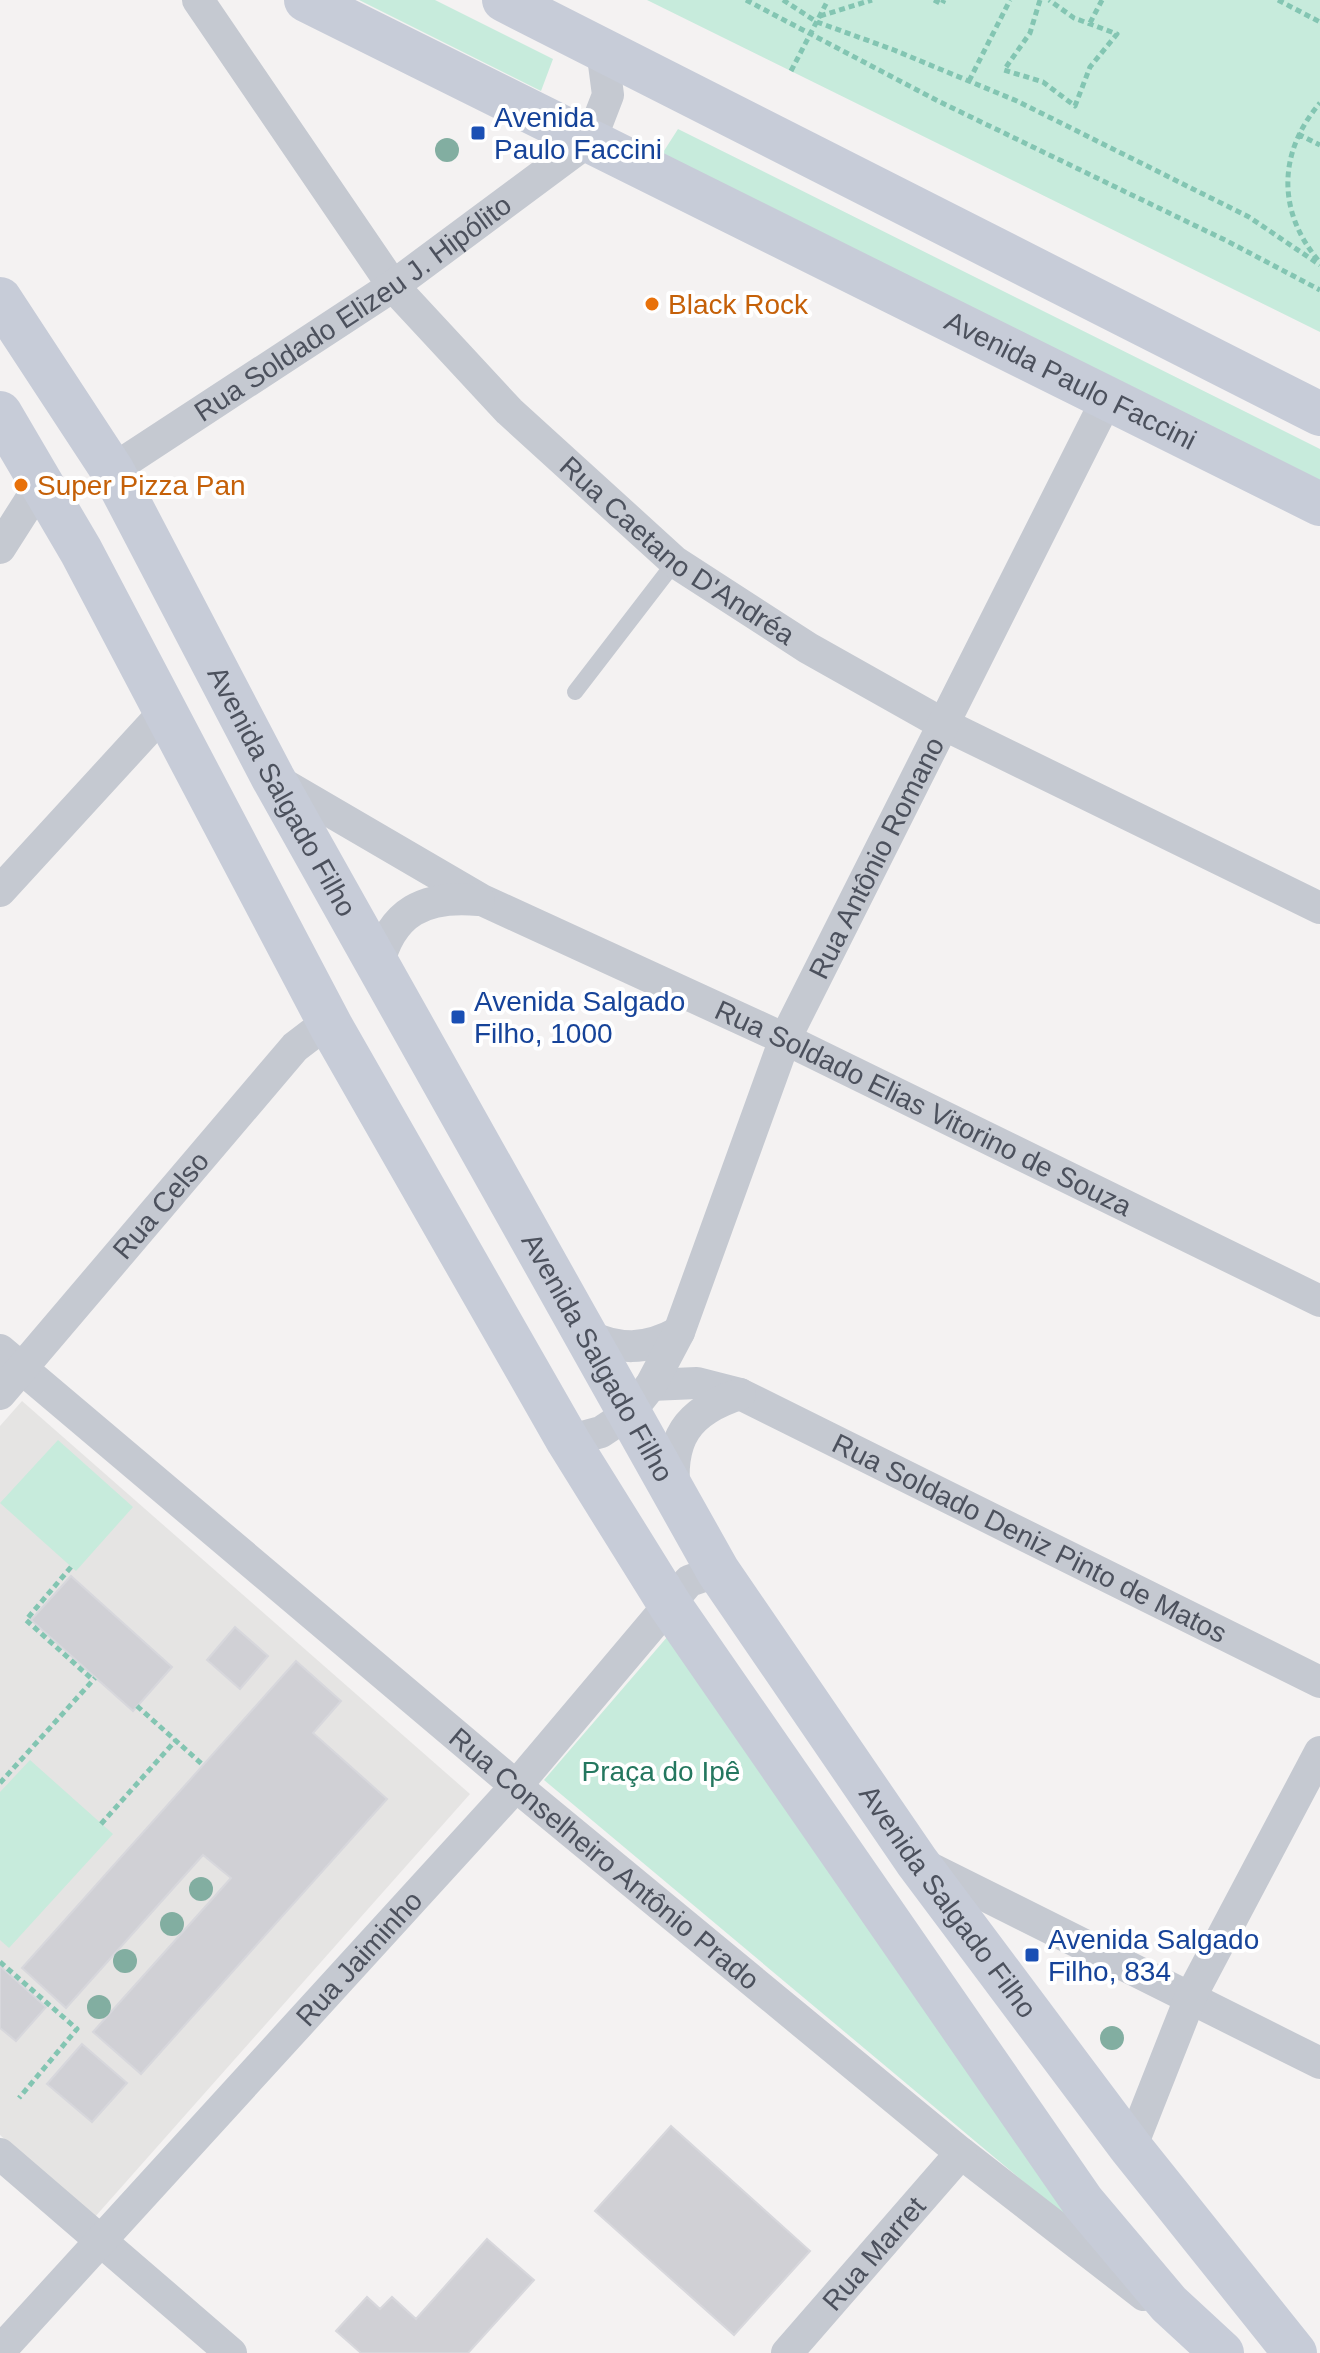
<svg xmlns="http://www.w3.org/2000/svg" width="1320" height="2353" viewBox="0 0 1320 2353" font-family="Helvetica,sans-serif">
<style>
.education{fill:#e5e4e3}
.green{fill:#c7ebdc}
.building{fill:#d0d0d5;stroke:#d7d7dc;stroke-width:2}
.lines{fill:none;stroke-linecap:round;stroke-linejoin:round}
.path{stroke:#83c5b2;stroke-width:5;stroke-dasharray:6 4;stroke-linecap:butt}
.lane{stroke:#c5c9d1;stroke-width:16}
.street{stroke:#c5c9d1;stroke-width:32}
.secondary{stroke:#c7ccd8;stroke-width:44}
.tree{fill:#82aea1}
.transit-dot{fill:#1a4fb4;stroke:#fff;stroke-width:3}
.food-dot{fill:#e8710a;stroke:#fff;stroke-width:3}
.labels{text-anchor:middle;stroke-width:8;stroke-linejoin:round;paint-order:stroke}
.transit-label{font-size:28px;fill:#164399;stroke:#fff;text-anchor:start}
.food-label{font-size:28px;fill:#c56008;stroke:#fff;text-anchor:start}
.street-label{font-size:28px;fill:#4c515d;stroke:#fff}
.park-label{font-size:28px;fill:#24775f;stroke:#fff}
</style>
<rect width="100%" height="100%" fill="#f4f2f2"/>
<path class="education" d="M22,1401L470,1794L94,2218L0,2135V1426Z"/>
<path class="green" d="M359,0H435L553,59L541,91Z
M647,0H1320V332Z
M678,129L1320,449V486L662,154Z
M58,1440L133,1507L76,1571L0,1503Z
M668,1636L1074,2224L544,1780Z
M30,1760L113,1834L9,1948L0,1940V1792Z"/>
<path class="building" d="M71,1576L172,1667L133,1711L31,1620Z
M235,1627L268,1656L240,1689L207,1660Z
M296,1661L341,1701L313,1733L387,1799L141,2074L93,2032L231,1878L203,1855L66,2008L22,1968Z
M0,1966L46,2007L16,2041L0,2028Z
M82,2044L127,2083L92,2122L47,2084Z
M671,2126L810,2251L734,2335L595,2211Z
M487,2239L534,2280L468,2353H361L336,2331L367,2297L380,2309L392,2297L416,2319Z"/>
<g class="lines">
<path class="path" d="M746,0L938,101L1227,241L1320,290
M783,0L817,22L894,50L1017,101L1249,217L1320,265
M934,0L942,4L944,0
M1040,0L1030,33L1004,70L1043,82L1075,106L1090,67L1117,34L1074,18L1049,0
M1278,0L1320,22
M820,16L872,0
M1090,23L1102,0
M791,71L828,0
M969,81L1010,0
M1298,134L1320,145
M1318,260C1277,211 1278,152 1320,103
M71,1567L26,1620L93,1680
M137,1706L203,1765
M0,1783L95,1678
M101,1824L176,1740
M0,1962L77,2029L19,2098"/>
<path class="lane" d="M575,692L675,562"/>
<g class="street">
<path id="s1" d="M198,0L393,286L509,411L675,562L808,648L943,724L1320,908"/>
<path id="s2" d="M112,470L393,286L591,139L608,95L602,49"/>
<path d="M0,548L42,482"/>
<path id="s3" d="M273,778L482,900L785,1039L1320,1301"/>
<path d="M0,891L165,711"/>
<path d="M378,966C391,911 425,895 479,900"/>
<path d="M583,1334C619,1350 645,1351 679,1332"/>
<path id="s4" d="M0,1350L516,1786L961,2153L1144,2295"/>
<path id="s5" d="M651,1385L697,1383L740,1394L1320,1682"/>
<path id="s6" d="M0,1394L295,1047L312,1034L332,1028"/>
<path id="s7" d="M568,1441L601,1432L628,1414L651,1385L679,1332L785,1039L1107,399"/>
<path d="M675,1496C668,1439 687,1411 740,1394"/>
<path d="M922,1864L1320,2063"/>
<path d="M1131,2148L1191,1996L1320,1752"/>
<path d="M0,2154L231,2353"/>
<path id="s8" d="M0,2351L516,1786L689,1581L718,1571"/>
<path id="s9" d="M787,2353L961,2153"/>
</g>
<g class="secondary">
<path id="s10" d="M306,0L1320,504"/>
<path d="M504,0L1320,414"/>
<path id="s11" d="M0,299L112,470L273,778L718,1571L917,1862L1131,2148L1295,2353"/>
<path d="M0,413L81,551L332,1028L568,1441L670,1605L1083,2202L1169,2304L1222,2353"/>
</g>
</g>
<g class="tree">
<circle cx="447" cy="150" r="12"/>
<circle cx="201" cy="1889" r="12"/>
<circle cx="172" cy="1924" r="12"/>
<circle cx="125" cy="1961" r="12"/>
<circle cx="99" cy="2007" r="12"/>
<circle cx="1112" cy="2038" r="12"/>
</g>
<g class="transit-dot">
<rect x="470" y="125" width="16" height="16" rx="4"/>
<rect x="450" y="1009" width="16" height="16" rx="4"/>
<rect x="1024" y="1947" width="16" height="16" rx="4"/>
</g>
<g class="food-dot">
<circle cx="652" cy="304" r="8"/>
<circle cx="21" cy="485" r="8"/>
</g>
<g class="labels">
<g class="transit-label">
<text x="494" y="127">Avenida<tspan x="494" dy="32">Paulo Faccini</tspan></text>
<text x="474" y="1011">Avenida Salgado<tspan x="474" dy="32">Filho, 1000</tspan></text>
<text x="1048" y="1949">Avenida Salgado<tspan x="1048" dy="32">Filho, 834</tspan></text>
</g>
<g class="food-label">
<text x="668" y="314">Black Rock</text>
<text x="37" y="495">Super Pizza Pan</text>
</g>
<g class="street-label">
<text dy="10" stroke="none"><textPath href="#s2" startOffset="290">Rua Soldado Elizeu J. Hipólito</textPath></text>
<text dy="10" stroke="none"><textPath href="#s10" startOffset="854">Avenida Paulo Faccini</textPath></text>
<text dy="10" stroke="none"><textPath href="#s1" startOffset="736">Rua Caetano D'Andréa</textPath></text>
<text dy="10" stroke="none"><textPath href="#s11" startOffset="568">Avenida Salgado Filho</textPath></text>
<text dy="10" stroke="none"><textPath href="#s7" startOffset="678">Rua Antônio Romano</textPath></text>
<text dy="10" stroke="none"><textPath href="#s3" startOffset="730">Rua Soldado Elias Vitorino de Souza</textPath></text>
<text dy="10" stroke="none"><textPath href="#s6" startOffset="248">Rua Celso</textPath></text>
<text dy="10" stroke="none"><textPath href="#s11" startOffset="1216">Avenida Salgado Filho</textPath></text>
<text dy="10" stroke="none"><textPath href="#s5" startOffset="414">Rua Soldado Deniz Pinto de Matos</textPath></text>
<text dy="10" stroke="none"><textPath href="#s4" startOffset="790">Rua Conselheiro Antônio Prado</textPath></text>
<text dy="10" stroke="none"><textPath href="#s11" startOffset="1864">Avenida Salgado Filho</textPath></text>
<text dy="10" stroke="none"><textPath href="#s8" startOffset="532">Rua Jaiminho</textPath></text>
<text dy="10" stroke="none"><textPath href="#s9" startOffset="132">Rua Marret</textPath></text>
</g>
<g class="park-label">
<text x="661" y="1781">Praça do Ipê</text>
</g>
</g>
</svg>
